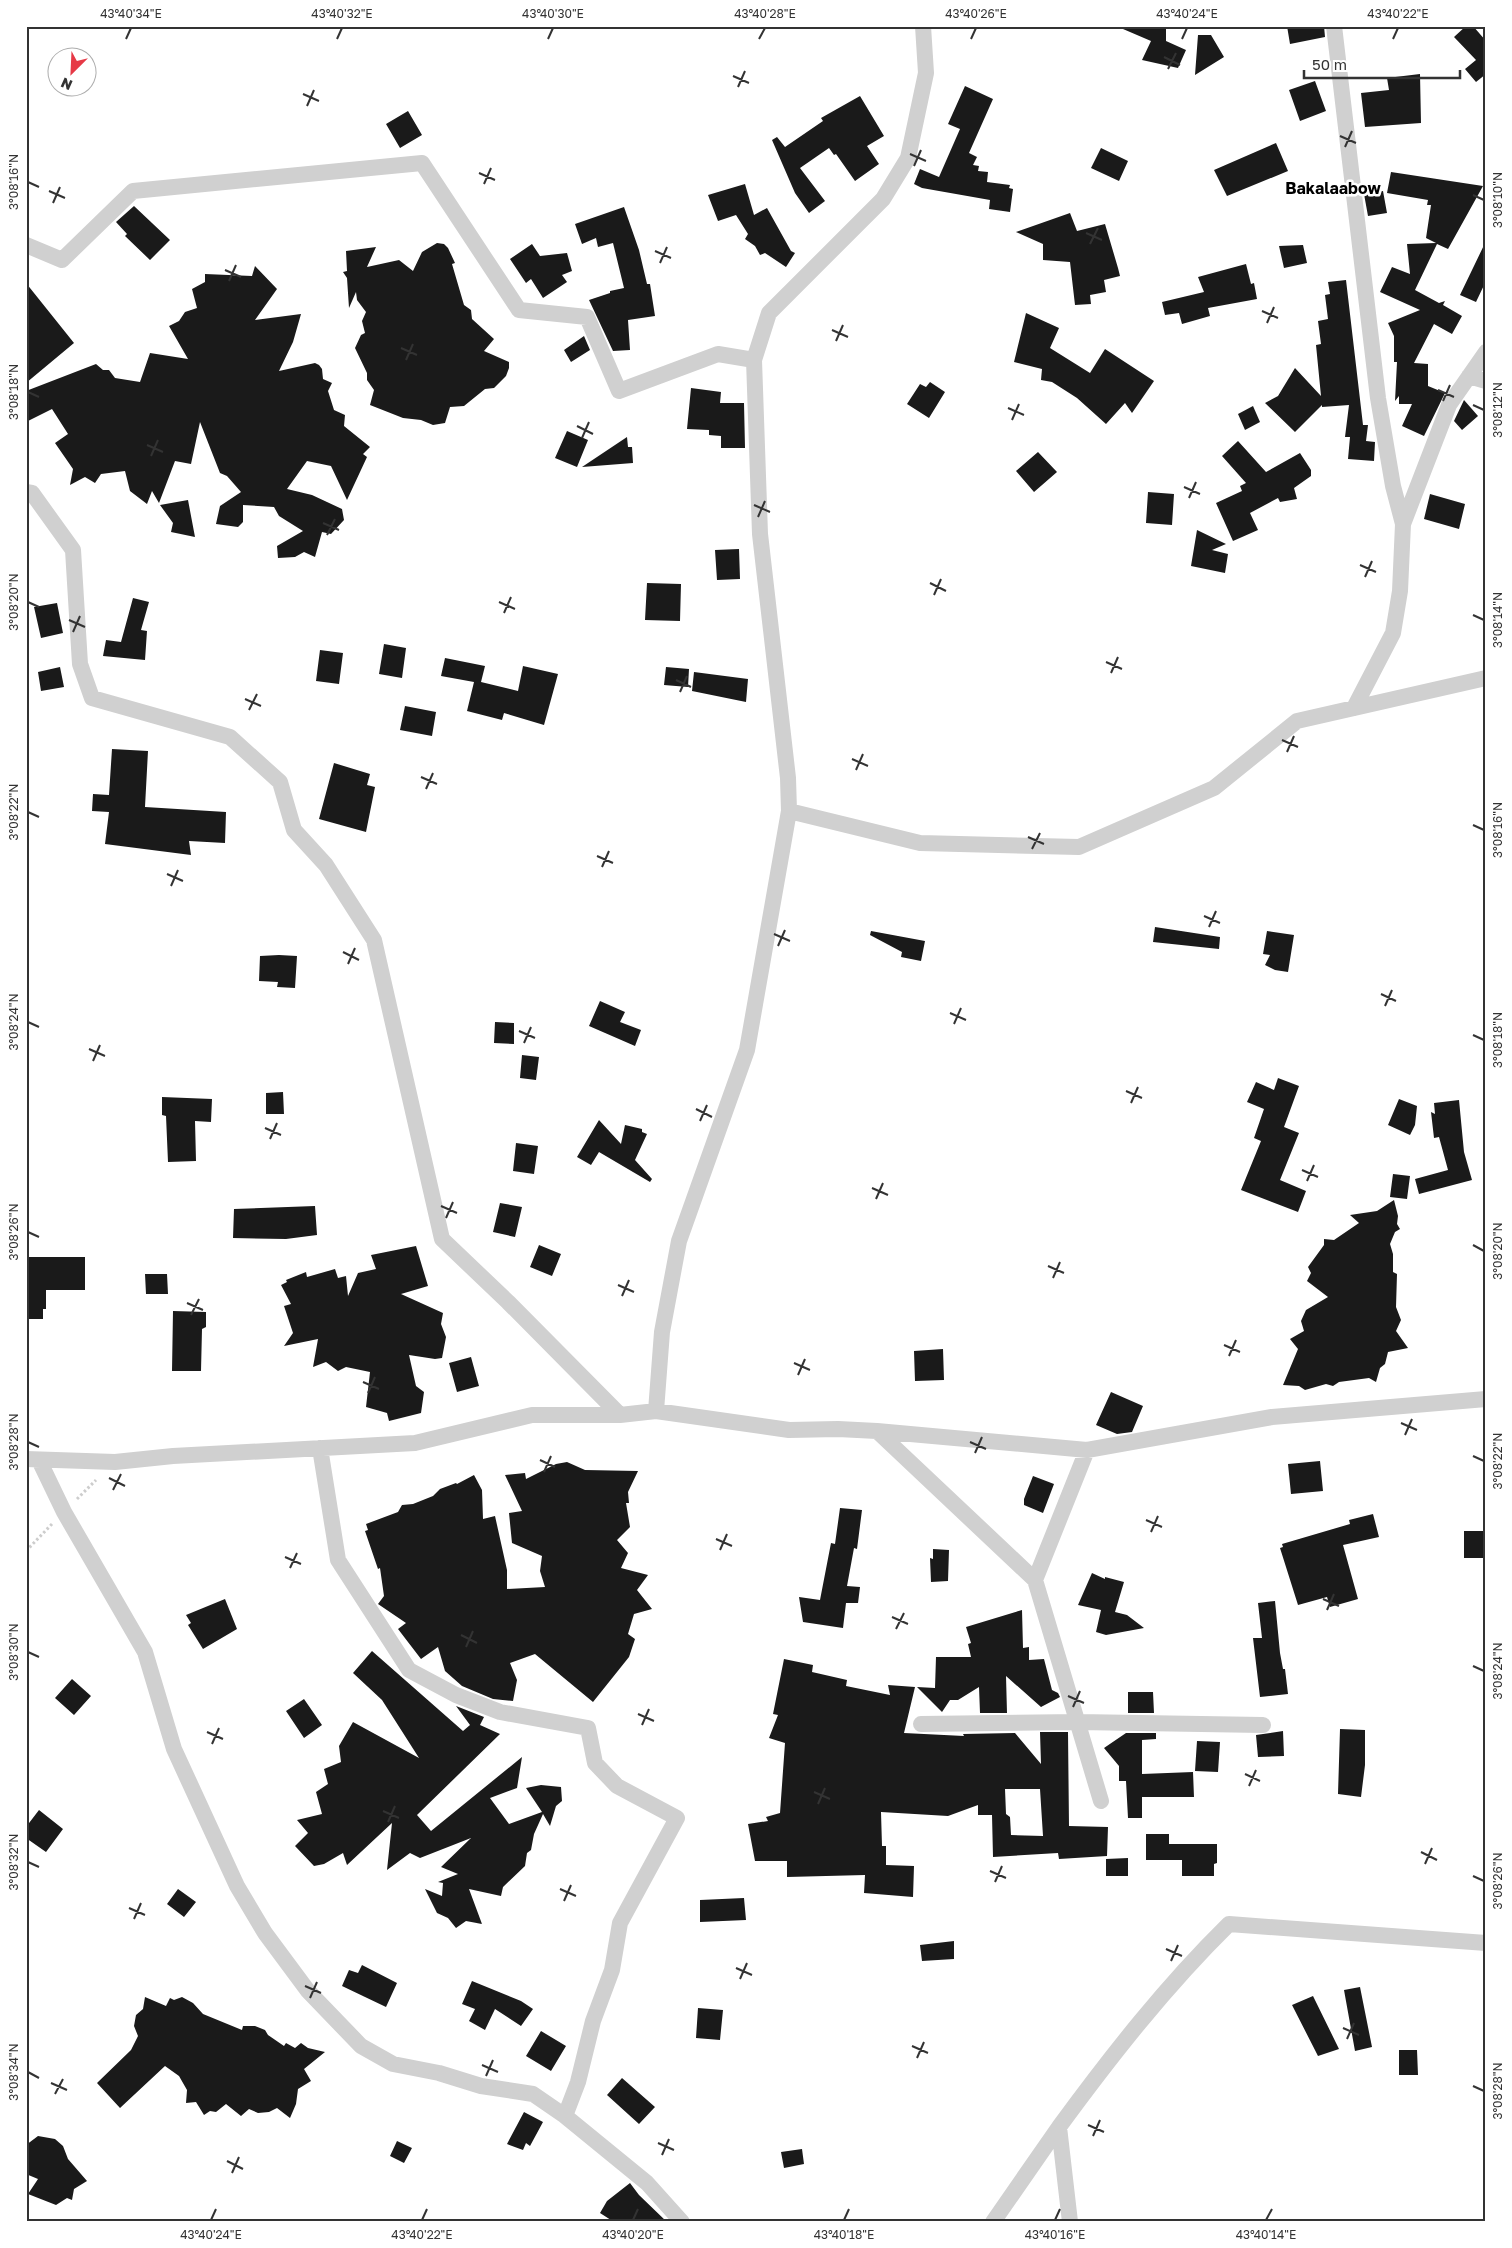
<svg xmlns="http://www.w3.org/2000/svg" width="1512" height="2248" viewBox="0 0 1512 2248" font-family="'Golos Text',sans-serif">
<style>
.building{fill:#1a1a1a;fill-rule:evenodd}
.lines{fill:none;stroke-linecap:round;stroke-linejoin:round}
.path{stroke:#cdcdcd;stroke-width:3;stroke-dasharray:2.5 2.5;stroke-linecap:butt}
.street{stroke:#d0d0d0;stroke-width:16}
.ticks{fill:none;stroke:#333;stroke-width:2}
.labels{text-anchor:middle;stroke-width:5;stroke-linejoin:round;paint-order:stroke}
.quarter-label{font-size:16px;font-weight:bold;fill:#000;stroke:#fff}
.neatline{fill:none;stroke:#333;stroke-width:2}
.ticks-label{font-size:12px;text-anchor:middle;fill:#333}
</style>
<rect width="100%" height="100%" fill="#fff"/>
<path class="building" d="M1116,26H1166V41L1186,50L1178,68L1142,60L1151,41Z
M1287,26H1324L1325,37L1290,44Z
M1466,26H1473L1486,41V74L1476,82L1465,69L1476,60L1454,37Z
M1198,35H1211L1224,57L1195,75Z
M1420,74L1421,123L1365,127L1361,93L1389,90L1387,78Z
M1315,81L1326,111L1300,121L1289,90Z
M965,86L993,99L969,153L977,157L973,165L979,166L978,171L988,172L987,182L1010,185L1009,188L1013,189L1010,212L989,209L990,200L922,188L914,184L920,169L939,177L960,129L948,124Z
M860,96L884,136L867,146L879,164L855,181L836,154L834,155L829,148L800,168L825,201L809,213L795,193L772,140L777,137L785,147L823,121L821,118Z
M408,111L422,135L400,148L386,124Z
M1276,143L1288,171L1227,196L1214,170Z
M1101,148L1128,161L1119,181L1091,168Z
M1391,172L1483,186L1448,249L1437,244L1415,290L1439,303L1445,301L1443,305L1462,316L1452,334L1434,324L1414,363L1428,364V386L1445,393L1424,436L1402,426L1412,404H1399V396L1395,401L1397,362H1394V336L1388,323L1420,310L1380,292L1392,267L1410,274L1407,244L1436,243L1426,238L1431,205H1427L1428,200L1387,193Z
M745,184L754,215L767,208L791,251L795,253L786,267L765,253L760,255L755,246L745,239L748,234L736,215L718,221L708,195Z
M1383,191L1387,213L1368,216L1364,194Z
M134,206L170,240L150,260L125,236L127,234L116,222Z
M624,207L639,250L647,284H650L655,316L628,320L630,350L613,351L589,300L610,293V291L624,288L613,243L598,247L596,238L582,244L575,224Z
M1070,213L1077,231L1105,224L1118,268L1120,276L1104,280L1106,292L1090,295L1091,304L1075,305L1070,262L1043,260V244L1016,232Z
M1486,241V281L1476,302L1460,295Z
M437,243L444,244L448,248L455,263L452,264L464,305L471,310L472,319L494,339L484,351L509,362V368L506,376L494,388L485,389L464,406L450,407L445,423L433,425L421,420L403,418L370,405L374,390L367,380V373L355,348L361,335L365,333L362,321L366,312L357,300L356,292L349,308L347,278L343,272L347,271L346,251L376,247L367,267L399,260L413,271L422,252Z
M532,244L540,256L567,253L572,271L562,275L567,282L543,298L531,279L526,283L510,259Z
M1303,245L1307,263L1284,268L1279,246Z
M1246,264L1251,284L1254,283L1257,299L1208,308L1210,316L1182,324L1179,313L1165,315L1162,302L1204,292L1198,277Z
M255,266L277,289L255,320L301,314L293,342L279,371L315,363L319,365L322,369L323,379L332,383L328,391L334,410L345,415L344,426L370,447L363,454L367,457L347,500L331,466L307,461L287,489L312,495L342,509L344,520L331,534L322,532L315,557L304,552L295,557L278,558L277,546L303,531L279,516L274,507L243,505V522L238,527L216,524L220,506L241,492L227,476L220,473L200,422L191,464L175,461L159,503L152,491L147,504L130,491L125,471L101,474L95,483L85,477L70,485L73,469L55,443L68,434L52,409L26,422V391L96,364L103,370H109L115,378L140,382L150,353L188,359L169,326L179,321L185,312L197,308L192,289L205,282V274L252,276Z
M1346,280L1363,425H1368L1366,441L1375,442L1374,461L1348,459L1350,437H1345L1349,405L1322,407V405L1295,432L1265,403L1278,396L1295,368L1321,396L1316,345L1321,344L1318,321L1328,319L1325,295L1330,294L1328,282Z
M26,283L74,343L26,383Z
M1026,313L1059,328L1050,348L1090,373L1105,349L1154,381L1132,413L1125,403L1106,424L1077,398L1052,382L1041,380L1042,369L1014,362Z
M584,336L590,350L571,362L564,350Z
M930,382L945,392L929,418L907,404L920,384L926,387Z
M691,388L721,392L720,403H744L745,448H721V436L709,435V430L687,429Z
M1464,400L1478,416L1462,430L1454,421Z
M1253,406L1260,422L1245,430L1238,414Z
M567,431L588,440L577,467L555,458Z
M627,437L628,447H632L633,463L582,467Z
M1238,441L1266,472L1300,453L1311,470V476L1294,488L1297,499L1280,502L1278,498L1250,513L1258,530L1233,541L1216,503L1242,491L1240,486L1246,483L1222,456Z
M1038,452L1057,472L1034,492L1016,471Z
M1148,492L1174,494L1172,525L1146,523Z
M1430,494L1465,504L1459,529L1424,519Z
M188,500L195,537L171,532L173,523L160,505Z
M1197,530L1226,544L1212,550L1228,554L1225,573L1191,566Z
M739,549L740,579L717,580L715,550Z
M647,583L681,584L680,621L645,620Z
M133,598L149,602L141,630L147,631L145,660L103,656L106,640L121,642Z
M57,603L63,633L41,638L34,607Z
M384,644L406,648L402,678L379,674Z
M320,650L343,653L339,684L316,681Z
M445,658L485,666L481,682L518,691L523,666L558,674L544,725L504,713L502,720L467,711L474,682L441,676Z
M60,667L64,687L41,691L38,672Z
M666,667L689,669L688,687L664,685Z
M694,672L748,679L746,702L692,691Z
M405,706L436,712L432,736L400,730Z
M112,749L148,751L145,807L226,812L225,843L189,841L191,855L105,844L109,812L92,811L93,794L109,795Z
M334,763L370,774L367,785L375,787L366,832L319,819Z
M1155,927L1220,937L1219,949L1153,942Z
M871,931L925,941L921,961L901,957L902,952L870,935Z
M1267,931L1294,935L1288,972L1275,970L1265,965L1270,955L1263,954Z
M279,955L297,956L295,988L277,987L278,982L259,981L260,956Z
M600,1001L625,1012L620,1022L641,1030L635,1046L589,1026Z
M495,1022L514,1023V1044L494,1043Z
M522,1055L539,1057L536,1080L520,1078Z
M1278,1078L1299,1086L1284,1127L1299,1133L1280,1180L1306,1191L1298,1212L1241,1190L1261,1141L1254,1138L1264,1109L1247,1102L1256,1082L1274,1090Z
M283,1092L284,1114H266V1093Z
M162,1097L212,1099L211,1122L195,1121L196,1161L168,1162L166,1116L162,1115Z
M1399,1099L1417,1106L1415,1125L1410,1135L1388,1125Z
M1459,1100L1464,1152L1472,1180L1419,1194L1415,1179L1448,1170L1439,1137L1434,1138L1431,1112L1435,1114L1434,1103Z
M599,1120L621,1144L625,1125L642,1129V1132L647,1134L635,1160L652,1179L650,1182L599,1152L591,1165L577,1157Z
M516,1143L538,1146L534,1174L513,1171Z
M1393,1174L1410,1176L1407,1199L1390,1197Z
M1394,1200L1398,1216L1397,1224L1400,1229L1395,1232L1390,1244L1393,1254V1272L1397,1274L1396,1307L1401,1320L1396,1331L1408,1348L1388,1352L1385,1364L1380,1368L1376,1382L1369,1378L1339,1382L1333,1386L1326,1384L1305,1390L1299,1386L1283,1385L1298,1349L1290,1339L1304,1331L1301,1321L1306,1310L1328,1297L1307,1281L1311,1273L1308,1267L1324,1245V1239L1334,1240L1359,1223L1350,1215L1377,1211Z
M500,1203L522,1207L515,1237L493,1232Z
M315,1206L317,1235L286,1239L233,1238L234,1209Z
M539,1245L561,1254L552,1276L530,1267Z
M416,1246L428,1286L401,1294L443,1313L441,1324L446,1337L442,1358L435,1359L409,1355L416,1386L424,1392L421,1413L389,1421L387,1413L366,1407L370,1372L346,1367L338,1371L326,1362L313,1367L318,1339L284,1346L293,1333L284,1306L291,1304L281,1285L287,1282L286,1280L306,1272L307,1277L335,1269L338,1278L346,1276L348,1296L358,1273L376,1269L371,1255Z
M26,1257H85V1290H46V1309H43V1319H26Z
M145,1274H167L168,1294H146Z
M173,1311L206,1312V1327L202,1329L201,1371H172Z
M943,1349L944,1380L915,1381L914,1351Z
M471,1357L479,1386L457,1392L449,1363Z
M1111,1392L1143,1406L1132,1432L1117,1434L1096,1425Z
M1320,1461L1323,1491L1291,1494L1288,1464Z
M567,1462L585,1470L638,1471L628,1492L629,1503H626L630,1527L617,1540L628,1553L621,1568L648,1575L637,1590L652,1609L634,1614L628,1634L635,1639L629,1657L593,1702L535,1654L510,1663L517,1680L513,1701L493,1699L462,1686L445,1671L438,1647L421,1659L398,1629L406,1623L378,1604L384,1596L380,1568L378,1569L365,1531L368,1530L366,1524L398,1512L402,1505L413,1504L433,1496L440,1489L456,1483L457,1484L474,1475L482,1490L483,1519L495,1516L507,1570V1589L545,1587L540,1571L542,1556L512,1543L509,1513L522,1511L505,1475L525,1473L526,1479L556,1464Z
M1033,1476L1054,1484L1043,1513L1024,1505V1499Z
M840,1508L862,1510L857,1549L854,1548L847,1586L860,1587L858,1603H846L843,1628L803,1622L799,1597L820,1600L831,1543L835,1544Z
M1373,1514L1379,1537L1343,1545L1358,1599L1330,1607L1327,1597L1298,1605L1280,1548L1283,1547L1282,1544L1350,1524L1349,1520Z
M1464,1531H1486V1558H1464Z
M933,1549L949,1550L948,1581L931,1582L930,1558L933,1559Z
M1092,1573L1105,1579V1577L1124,1582L1115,1612L1127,1615L1144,1628L1106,1635L1096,1632L1101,1610L1078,1605Z
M225,1599L237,1629L203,1649L188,1625L191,1623L186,1615Z
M1275,1601L1280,1653L1283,1669H1285L1288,1694L1260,1697L1253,1638H1262L1258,1603Z
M1022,1610L1023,1648L1029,1647V1660L1044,1659L1052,1690L1058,1693L1060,1697L1041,1707L1006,1676L1007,1713H980L979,1687L958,1700H950L942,1712L917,1687L935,1688L936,1657H971L968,1644L971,1643L966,1627Z
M372,1651L463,1731L470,1725L456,1706L484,1717L480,1725L500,1734L417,1815L431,1831L522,1757L517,1788L490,1798L509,1824L542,1812L526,1788L541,1785L561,1787L562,1801L556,1806L550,1826L543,1814L534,1834L531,1850L527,1853L525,1866L503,1887L501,1896L469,1889L482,1924L466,1921L456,1928L448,1918L437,1913L425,1889L442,1896L443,1883L438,1882L458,1874L441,1867L471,1838L420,1858L410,1853L387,1870L392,1823L347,1865L343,1853L324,1864L314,1866L295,1846L308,1833L297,1820L322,1814L316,1792L328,1784L324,1769L341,1762L339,1746L353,1722L419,1758L382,1700L353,1673Z
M784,1659L813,1665L812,1672L847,1680L846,1686L890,1695L888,1685L915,1687L904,1733L964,1736L963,1734L1015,1733L1041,1764L1040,1732H1068L1069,1826L1108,1827L1107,1856L1059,1859L1058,1853L993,1857L992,1815H978V1805L948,1816L881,1812L882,1846H886V1865L914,1866L913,1897L864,1893L865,1875L787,1877V1861H755L748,1824L768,1821L766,1817L780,1813L785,1743L769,1738L778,1715L773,1714ZM1005,1789H1040L1043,1836L1011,1835L1010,1817L1006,1814Z
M72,1679L91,1696L74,1715L55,1698Z
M1128,1692H1153L1154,1713H1128Z
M304,1699L322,1725L304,1738L286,1711Z
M1340,1729L1365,1730V1765L1361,1797L1338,1794Z
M1283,1731L1284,1756L1258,1757L1256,1735Z
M1126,1733H1156V1739L1142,1740V1774L1193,1772L1194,1797H1142V1818H1128L1126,1781H1119V1766L1104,1748Z
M1197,1741L1220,1742L1218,1772L1195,1771Z
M39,1810L63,1829L46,1852L26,1838V1827Z
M1146,1834H1169V1844H1217V1863L1214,1864V1876H1182V1860H1146Z
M1128,1858V1876H1106V1859Z
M178,1889L196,1902L184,1917L167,1904Z
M744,1898L746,1920L700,1922V1900Z
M954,1941V1959L922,1961L920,1945Z
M362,1965L397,1983L386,2007L342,1986L349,1970L358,1973Z
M472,1981L521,2001L533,2009L521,2026L495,2009L485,2030L469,2021L475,2009L462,2004Z
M1360,1987L1372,2047L1355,2051L1344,1990Z
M1313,1996L1339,2049L1318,2056L1292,2005Z
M145,1997L166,2006L170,1998L174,2000L182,1997L193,2003L203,2014L242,2030L243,2026H255L265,2030L268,2035L284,2046L286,2043L295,2048L301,2043L308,2048L325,2052L304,2069L311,2081L298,2089L296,2104L290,2118L277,2108L269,2112L258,2113L249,2109L241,2116L226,2104L216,2112L210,2111L204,2115L196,2102L186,2103L187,2090L179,2076L165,2066L120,2108L97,2083L131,2050L138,2036L134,2026L136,2015L143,2009Z
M698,2008L723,2010L720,2040L696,2038Z
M541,2031L566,2046L551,2071L526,2056Z
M1399,2050H1417L1418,2075H1399Z
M622,2078L655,2107L639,2124L607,2095Z
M524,2112L543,2122L530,2146L526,2143L523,2150L507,2144Z
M38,2136L55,2139L63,2146L68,2159L87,2181L74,2189L72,2200L67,2198L56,2205L28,2194L38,2179L26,2174V2145Z
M397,2141L412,2148L404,2163L390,2156Z
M802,2149L804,2164L784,2168L781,2152Z
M630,2183L639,2195L667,2222H614L600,2213L607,2201Z"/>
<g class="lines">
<path class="path" d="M77,1499L96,1480
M26,1551L52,1524"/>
<path class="street" d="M1334,26L1378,398L1393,486L1403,524L1400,591L1393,633L1354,708
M26,245L62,260L133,191L422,163L519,310L587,317L619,391L718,354L754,360
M1469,376L1486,381
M26,492L32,493L73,550L80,664L92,698L230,737L280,782L294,830L326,865L374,940L442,1239L508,1302L620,1415
M1403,524L1449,405L1486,352
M789,811L788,778L760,534L754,360L769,313L883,199L908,158L926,73L923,26
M656,1411L662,1332L679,1241L747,1050L789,811L920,843L1079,847L1214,788L1297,721L1486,678
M877,1431L1035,1580
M320,1448L338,1560L409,1670L456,1695L500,1712L588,1728L595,1763L617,1786L677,1818L620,1923L612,1970L593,2021L578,2082L565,2116
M1087,1450L1035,1580L1101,1801
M26,1459L115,1462L173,1456L415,1443L532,1415H620L656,1411L789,1430L838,1429L877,1431L1087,1450L1272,1417L1486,1399
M39,1460L64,1512L145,1652L174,1749L237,1886L265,1933L308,1991L361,2046L393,2064L439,2073L481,2086L533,2094L565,2116L647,2183L682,2222
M921,1724L1078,1722L1263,1725
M993,2222L1059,2127
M1070,2222L1059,2127C1111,2056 1166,1986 1229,1924L1486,1943"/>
</g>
<path class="ticks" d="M126,39L131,28M337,39L342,28M548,39L553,28M759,39L765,28M971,39L976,28M1182,39L1187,28M1393,39L1398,28M1164,57L1180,65M1168,69L1176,53M733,76L749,83M738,87L745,71M303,94L319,101M307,106L314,90M1340,136L1356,143M1345,147L1352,131M910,154L926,161M914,166L921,150M479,173L495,180M28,182L39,187M484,184L491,168M49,191L65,198M1473,195L1484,200M53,203L60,187M1086,233L1102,240M1090,244L1098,228M655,251L671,258M660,263L667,247M225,270L241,277M229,281L236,265M1262,311L1278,318M1267,323L1274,307M832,330L848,337M836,341L843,325M401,348L417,355M406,360L413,344M1438,390L1454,397M28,392L39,397M1443,401L1450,385M1473,405L1484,410M1008,408L1024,415M1012,420L1019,404M577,426L593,434M582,438L589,422M147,445L163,452M151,456L158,440M1184,487L1200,494M1189,498L1196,482M754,505L770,512M758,517L765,501M323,523L339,530M327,535L335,519M1360,565L1376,572M1365,577L1372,561M930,583L946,591M934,595L941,579M28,602L39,607M499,602L515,609M504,613L511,597M1473,615L1484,620M69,620L85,627M73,632L80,616M1106,662L1122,669M1111,673L1118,657M676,680L691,687M680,692L687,676M245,699L261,706M249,710L257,694M1282,740L1298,747M1287,752L1294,736M852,759L868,766M856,770L863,754M421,777L437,784M426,789L433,773M28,812L39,817M1473,825L1484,830M1028,837L1044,844M1032,849L1040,833M597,856L613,863M602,867L609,851M167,874L183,881M171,886L178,870M1204,916L1220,923M1209,927L1216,911M774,934L790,941M778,946L785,930M343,952L359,960M348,964L355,948M1381,994L1396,1001M1385,1006L1392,990M950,1013L966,1020M28,1022L39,1027M954,1024L961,1008M519,1031L535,1038M1473,1035L1484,1040M524,1043L531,1027M89,1049L105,1056M93,1061L100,1045M1126,1091L1142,1098M1131,1103L1138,1087M696,1109L712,1117M700,1121L707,1105M265,1128L281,1135M270,1139L277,1123M1302,1170L1318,1177M1307,1181L1314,1165M872,1188L888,1195M876,1199L883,1183M441,1206L457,1213M446,1218L453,1202M28,1232L39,1237M1473,1245L1484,1251M1048,1266L1064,1273M1053,1278L1060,1262M618,1285L634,1292M622,1296L629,1280M187,1303L203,1310M191,1315L199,1299M1224,1345L1240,1352M1229,1356L1236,1340M794,1363L810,1370M798,1375L805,1359M363,1382L379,1389M368,1393L375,1377M1401,1423L1417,1430M1405,1435L1412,1419M28,1442L39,1447M970,1442L986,1449M975,1453L982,1437M1473,1456L1484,1461M540,1460L555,1467M544,1472L551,1456M109,1478L125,1486M113,1490L121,1474M1146,1520L1162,1527M1151,1532L1158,1516M716,1539L732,1546M720,1550L727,1534M285,1557L301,1564M290,1568L297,1553M1323,1599L1339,1606M1327,1610L1334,1594M892,1617L908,1624M896,1629L904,1613M461,1635L477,1643M466,1647L473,1631M28,1652L39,1657M1473,1666L1484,1671M1068,1696L1084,1703M1073,1707L1080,1691M638,1714L654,1721M642,1725L649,1709M207,1732L223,1739M212,1744L219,1728M1245,1774L1260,1781M1249,1786L1256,1770M814,1792L830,1799M818,1804L825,1788M383,1811L399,1818M388,1822L395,1806M1421,1852L1437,1860M28,1862L39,1867M1425,1864L1432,1848M990,1871L1006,1878M1473,1876L1484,1881M995,1882L1002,1866M560,1889L576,1896M564,1901L571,1885M129,1908L145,1915M134,1919L141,1903M1166,1949L1182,1956M1171,1961L1178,1945M736,1968L752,1975M740,1979L747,1963M305,1986L321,1993M310,1998L317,1982M1343,2028L1359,2035M1347,2039L1354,2023M912,2046L928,2053M917,2058L924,2042M482,2065L498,2072M28,2072L39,2078M486,2076L493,2060M51,2083L67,2090M1473,2086L1484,2091M55,2094L63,2079M1088,2125L1104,2132M1093,2136L1100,2120M658,2143L674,2150M662,2155L669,2139M227,2161L243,2169M232,2173L239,2157M211,2220L216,2209M422,2220L427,2209M633,2220L638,2209M844,2220L849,2209M1055,2220L1060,2209M1266,2220L1272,2209"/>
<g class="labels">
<g class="quarter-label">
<text x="1333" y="194">Bakalaabow</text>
</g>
</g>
<rect width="1512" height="2248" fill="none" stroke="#ffffff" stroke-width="55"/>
<g transform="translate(72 72) rotate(204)"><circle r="24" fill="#ffffff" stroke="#adadad"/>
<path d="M0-4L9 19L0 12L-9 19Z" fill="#e63946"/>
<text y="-8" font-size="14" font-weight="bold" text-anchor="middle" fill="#333333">N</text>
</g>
<path d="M1304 70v8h156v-8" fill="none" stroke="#333333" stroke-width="2.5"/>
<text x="1312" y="70" font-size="15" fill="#333333" stroke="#ffffff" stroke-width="4" paint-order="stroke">50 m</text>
<rect x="28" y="28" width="1456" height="2192" class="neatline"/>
<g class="ticks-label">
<text x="131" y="18">43°40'34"E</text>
<text x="342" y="18">43°40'32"E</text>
<text x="553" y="18">43°40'30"E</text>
<text x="765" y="18">43°40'28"E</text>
<text x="976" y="18">43°40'26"E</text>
<text x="1187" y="18">43°40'24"E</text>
<text x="1398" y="18">43°40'22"E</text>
<text transform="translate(14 182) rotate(-90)" y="4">3°08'16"N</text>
<text transform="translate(1498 200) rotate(-90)" y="4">3°08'10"N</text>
<text transform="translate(14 392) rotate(-90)" y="4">3°08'18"N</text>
<text transform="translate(1498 410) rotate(-90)" y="4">3°08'12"N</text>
<text transform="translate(14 602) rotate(-90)" y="4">3°08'20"N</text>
<text transform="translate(1498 620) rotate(-90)" y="4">3°08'14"N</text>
<text transform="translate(14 812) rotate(-90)" y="4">3°08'22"N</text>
<text transform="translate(1498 830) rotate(-90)" y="4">3°08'16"N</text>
<text transform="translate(14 1022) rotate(-90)" y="4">3°08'24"N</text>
<text transform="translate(1498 1040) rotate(-90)" y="4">3°08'18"N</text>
<text transform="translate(14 1232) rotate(-90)" y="4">3°08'26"N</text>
<text transform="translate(1498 1251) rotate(-90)" y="4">3°08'20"N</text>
<text transform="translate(14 1442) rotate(-90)" y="4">3°08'28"N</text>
<text transform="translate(1498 1461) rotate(-90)" y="4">3°08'22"N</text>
<text transform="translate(14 1652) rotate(-90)" y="4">3°08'30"N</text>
<text transform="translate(1498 1671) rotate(-90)" y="4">3°08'24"N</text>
<text transform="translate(14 1862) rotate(-90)" y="4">3°08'32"N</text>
<text transform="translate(1498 1881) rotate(-90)" y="4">3°08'26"N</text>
<text transform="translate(14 2072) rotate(-90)" y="4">3°08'34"N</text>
<text transform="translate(1498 2091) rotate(-90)" y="4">3°08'28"N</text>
<text x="211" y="2239">43°40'24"E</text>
<text x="422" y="2239">43°40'22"E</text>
<text x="633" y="2239">43°40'20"E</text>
<text x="844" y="2239">43°40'18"E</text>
<text x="1055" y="2239">43°40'16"E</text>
<text x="1266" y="2239">43°40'14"E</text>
</g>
</svg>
